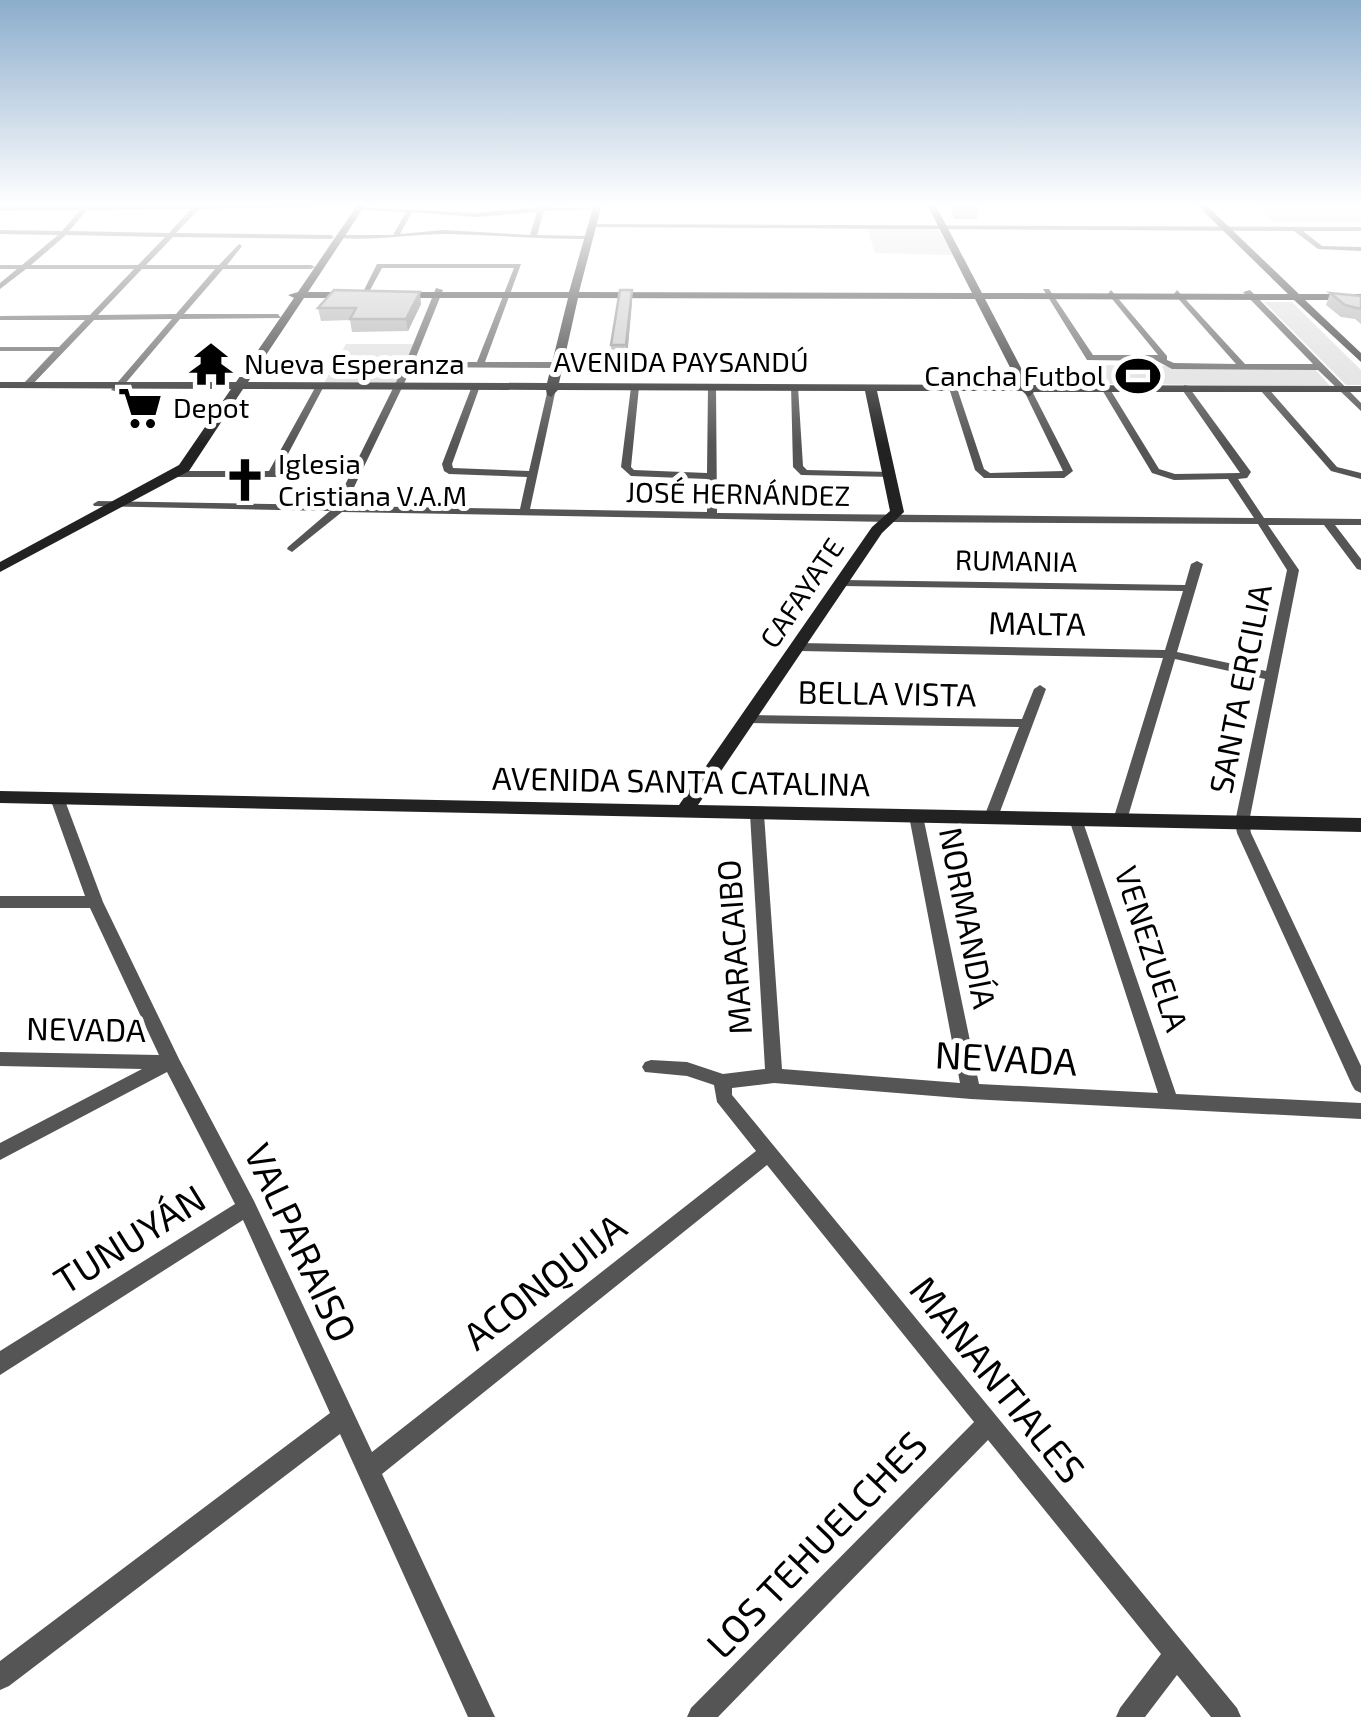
<svg xmlns="http://www.w3.org/2000/svg" width="1361" height="1717" viewBox="0 0 1361 1717" font-family="'Exo 2',sans-serif">
<style>
.green{fill:#dcdcdc}
.lines{fill:none;stroke-linecap:round;stroke-linejoin:round}
.street{fill:#555;fill-rule:evenodd}
.secondary{fill:#222;fill-rule:evenodd}
.wall{fill:#a9a9a9}
.shaded-wall{fill:#898989}
.building{fill:#c4c4c4;stroke:#898989;stroke-width:2.5}
.labels{text-anchor:middle;stroke-width:10;stroke-linejoin:round;paint-order:stroke}
.far-street-label{font-size:28px;fill:#000;stroke:#fff}
.far-poi-label{font-size:28px;fill:#000;stroke:#fff;text-anchor:start}
.street-label{font-size:32px;fill:#000;stroke:#fff}
.near-street-label{font-size:38px;fill:#000;stroke:#fff}
</style>
<rect width="100%" height="100%" fill="#fff"/>
<path class="green" d="M1254,204H1357L1361,207V222H1274Z
M867,228L938,229L953,255L875,253Z
M1264,302H1292L1361,370V385H1346Z
M346,344H413L397,385H323Z
M1099,365L1314,368L1330,386L1108,384Z"/>
<g class="lines">
<path class="street" d="M196,204L354,206L199,209L176,233L331,235L334,237L331,239L173,237L146,265H219L239,244L242,246L227,265H311L315,267L311,269H223L184,314H278L281,318L180,319L118,392L111,390L172,319L94,320L30,387H24V383L54,351H0V347H59L85,320H0V316L90,315L134,269H26L0,289V283L17,269H0V265H22L58,235L0,234V230L62,231L80,210L0,211V207ZM191,209L169,233L69,231L87,210ZM66,235L165,237L138,265H31ZM142,269H215L176,314L98,315Z
M359,207L476,213L541,207L600,209L544,211L537,235L589,236L587,239C540,239 494,235 447,234C411,234 376,241 339,238L341,235H393L406,212L357,210ZM412,212L476,217L537,212L530,235L443,230L400,234Z
M590,224L1361,227V231H1303L1322,246L1361,247V251L1318,249L1294,231L588,227Z
M377,264H521L485,362H557L561,365L557,368L412,367L345,506L520,509L527,477L449,474L444,471L442,464L472,386L476,383L480,386L452,464L453,468L529,471L547,393L551,390L555,393L530,509L707,512V479L631,476L621,467L631,387L635,384L639,387L631,467L634,470L707,473L708,387L712,384L716,387L717,513L1254,518L1228,479L1174,480L1152,473L1101,388L1108,386L1159,469L1175,474L1240,473L1181,388L1185,385L1188,386L1251,472L1247,478L1238,479L1264,518L1361,519V525H1335L1361,559V570L1357,569L1324,525H1268L1299,570L1249,822L1251,833L1361,1066V1093L1355,1090L1352,1085L1237,833L1235,822L1265,679L1175,659L1127,820L1120,825L1113,820L1163,658L800,651L794,647L800,643L1165,650L1183,591L842,586L836,583L842,580L1185,585L1191,564L1197,561L1203,564L1177,652L1266,671L1287,570L1258,524L891,522L342,512L292,552L287,549L288,547L330,511L94,506L93,504L98,501L335,505L349,477H169L164,474L169,471H269L316,386L320,383L324,386L279,471H352L405,364L436,288L443,290L414,362H477L514,268H382L369,292H363Z
M1043,289H1049L1093,355H1158L1108,294L1111,290L1167,356V360L1174,363L1236,364L1174,294L1177,290L1245,364H1313L1243,292L1250,290L1361,403V411L1318,370L1172,369L1157,361L1087,360Z
M791,385L798,387L803,466L807,470L890,472L893,473V477L801,475L793,467Z
M953,385L957,388L984,469L990,473L1063,471L1025,393L1029,390L1033,393L1073,471L1064,478H984L975,470L949,388Z
M1261,387H1267L1337,467L1361,473V479L1331,471L1261,391Z
M1040,685L1046,689L998,817L991,822L984,817L1019,727L747,723L740,719L747,715L1022,719L1034,689Z
M57,793L64,798L103,902L179,1059L254,1201L372,1452L756,1151L717,1102L714,1085L687,1076L645,1072L642,1067L645,1062L651,1060L687,1062L723,1074L765,1069L750,814L752,811L757,809L764,814L782,1069L960,1083L909,816L916,811L923,816L979,1084L1158,1093L1069,819L1071,816H1081L1176,1094L1361,1103V1119L971,1099L774,1083L732,1088V1095L1237,1708L1241,1717H1211L1177,1675L1145,1717H1116L1120,1708L1161,1654L988,1440L718,1717H687L691,1708L974,1422L767,1165L382,1474L495,1717H468L340,1434L9,1686L0,1690V1661L330,1413L243,1220L0,1375V1351L235,1204L167,1072L0,1160V1143L142,1069L0,1066V1052L159,1055L90,908H0V896H85L50,798Z"/>
<path class="secondary" d="M358,204H366L308,292H354L359,295L354,298H304L248,382L547,383L568,298H393L388,295L393,292H569L594,204H602L579,292L972,293L927,204H935L982,293L1288,294L1196,204H1205L1299,294H1361V300H1305L1361,353V362L1294,300L985,299L1030,385L1361,386V392H1034L1029,397L1022,391H877L904,512L882,533L698,805L1361,818V832L0,803V791L679,805L872,527L890,511L865,391L558,390L551,397L547,395L546,390L243,389L189,471L0,572V562L179,465L231,389L0,388V382H236L294,298L288,295L298,292ZM578,298L975,299L1019,385L559,383Z"/>
</g>
<path class="wall" d="M948,204H976L978,208L977,219H954Z
M632,290L627,358H611V345Z
M1330,293L1361,296V324L1355,319L1341,317L1326,305Z
M421,304L408,331L352,332L350,320L321,321L318,308Z"/>
<path class="shaded-wall" d="M632,290V303L627,358L626,345Z
M420,292L421,304L408,331L406,319Z"/>
<path class="building" d="M954,204H976L978,208H956Z
M334,290L420,292L406,319H350L356,308H318Z
M620,290H632L626,345H611Z
M1330,293L1361,296V309L1345,305Z"/>
<linearGradient id="sky" x2="0" y2="1"><stop stop-color="#8cadcc"/><stop offset="0.46" stop-color="#fff"/><stop offset="1" stop-color="#fff" stop-opacity="0"/></linearGradient>
<rect width="1361" height="445" fill="url(#sky)"/>
<defs>
<g id="temple-bare" transform="scale(3.45)"><path d="M0-6L5-2H3V0L6.5 2.5H4V6H1.5V3h-3V6H-4V2.5H-6.5L-3 0V-2H-5Z" fill="#000" stroke="#fff" stroke-width="2.5" paint-order="stroke"/></g>
<g id="stadium-bare" transform="scale(3.45)"><path d="M0-5a6.5 5 0 1 0 0 10a6.5 5 0 1 0 0-10ZM-3.5-1.8h7v3.6h-7Z" fill="#000" stroke="#fff" stroke-width="2.5" paint-order="stroke"/></g>
<g id="supermarket-bare" transform="scale(3.45)"><path d="M-6-5.5h2.5l.6 2H6L4.5 2H-2.5L-4.4-4H-6ZM-1.5 3.2a1.3 1.3 0 1 0 .1 0ZM3 3.2a1.3 1.3 0 1 0 .1 0Z" fill="#000" stroke="#fff" stroke-width="2.5" paint-order="stroke"/></g>
<g id="church-bare" transform="scale(3.45)"><path d="M-1.2-6h2.4v3.5h3.3v2.4h-3.3V6h-2.4V-.1h-3.3v-2.4h3.3Z" fill="#000" stroke="#fff" stroke-width="2.5" paint-order="stroke"/></g>
</defs>
<g fill-rule="evenodd">
<use href="#temple-bare" x="211" y="364"/>
<use href="#stadium-bare" x="1138" y="376"/>
<use href="#supermarket-bare" x="140" y="408"/>
<use href="#church-bare" x="245" y="480"/>
</g>
<g class="labels">
<g class="far-street-label">
<text x="681" y="372">AVENIDA PAYSANDÚ</text>
<text transform="translate(738 494) rotate(1)" y="10">JOSÉ HERNÁNDEZ</text>
<text transform="translate(1016 561) rotate(1)" y="10">RUMANIA</text>
<text transform="translate(802 593) rotate(-56)" y="10">CAFAYATE</text>
</g>
<g class="far-poi-label">
<text x="244" y="374">Nueva Esperanza</text>
<text x="1105" y="386" text-anchor="end">Cancha Futbol</text>
<text x="173" y="418">Depot</text>
<text x="278" y="474">Iglesia<tspan x="278" dy="32">Cristiana V.A.M</tspan></text>
</g>
<g class="street-label">
<text transform="translate(1037 624) rotate(1)" y="11">MALTA</text>
<text transform="translate(1241 689) rotate(-79)" y="11">SANTA ERCILIA</text>
<text transform="translate(887 694) rotate(1)" y="11">BELLA VISTA</text>
<text transform="translate(681 782) rotate(1)" y="11">AVENIDA SANTA CATALINA</text>
<text transform="translate(967 918) rotate(79)" y="11">NORMANDÍA</text>
<text transform="translate(735 947) rotate(-94)" y="11">MARACAIBO</text>
<text transform="translate(1151 949) rotate(72)" y="11">VENEZUELA</text>
<text transform="translate(86 1030) rotate(1)" y="11">NEVADA</text>
</g>
<g class="near-street-label">
<text transform="translate(1006 1059) rotate(3)" y="13">NEVADA</text>
<text transform="translate(130 1240) rotate(-32)" y="13">TUNUYÁN</text>
<text transform="translate(300 1243) rotate(65)" y="13">VALPARAISO</text>
<text transform="translate(545 1282) rotate(-38)" y="13">ACONQUIJA</text>
<text transform="translate(997 1380) rotate(51)" y="13">MANANTIALES</text>
<text transform="translate(817 1545) rotate(-46)" y="13">LOS TEHUELCHES</text>
</g>
</g>
</svg>
